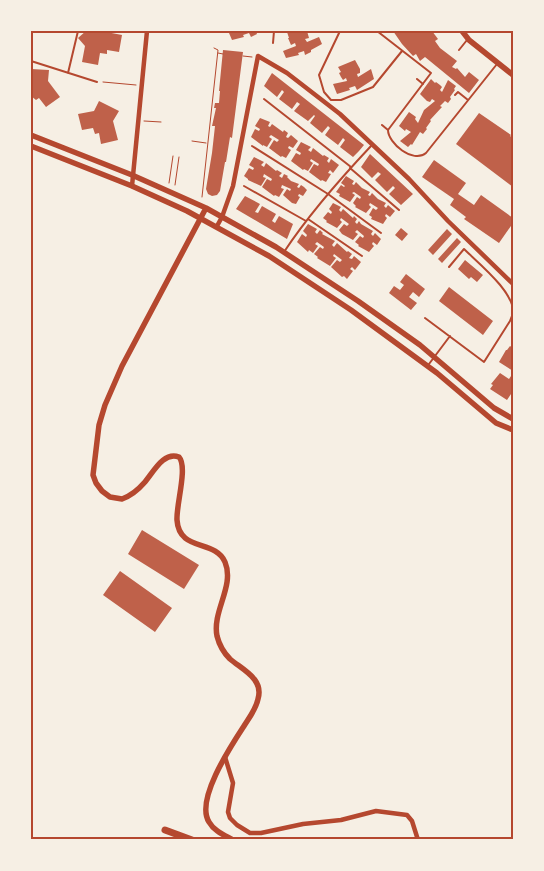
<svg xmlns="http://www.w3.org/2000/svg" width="544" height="871" viewBox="0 0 544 871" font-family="Ubuntu,sans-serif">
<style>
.building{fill:#bf614a}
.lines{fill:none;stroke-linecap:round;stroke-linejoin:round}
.path{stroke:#b5482f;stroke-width:1}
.service{stroke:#b5482f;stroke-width:2}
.minor{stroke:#b5482f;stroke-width:4.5}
.secondary{stroke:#b5482f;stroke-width:5.5}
.trunk{stroke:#b5482f;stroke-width:7}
.neatline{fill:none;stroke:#b5482f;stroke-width:2}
</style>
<rect width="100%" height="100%" fill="#f6efe4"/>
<path class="building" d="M86,31H101L122,35L119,52L107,50V54L100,53L98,65L82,62L85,46L78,38Z
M234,31H256L257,34L251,37L249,33L243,35L244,37L232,40L229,33Z
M291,31L292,33L307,31L309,38L305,39L307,42L319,37L322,44L311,50V52L305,55L304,51L298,53L299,55L286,58L283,51L296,46L295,43L291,45L288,38H289L287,32Z
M393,31H432L438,39L435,41L440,48L457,61L452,67L456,69L457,68L465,77L469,72L479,80L469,93L425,57L420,61L416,54L413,56L402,44Z
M223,50L243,52L232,138L230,137L226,162H225L220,191L217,195L212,196L208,194L206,189L212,153L215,126H212L216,108H214L215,103H219L220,91H219Z
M355,60L360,69V73L357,74L358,77L371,69L374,79L357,90L355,86L349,88L350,90L337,94L333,84L347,81L346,78L343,80L341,77L339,73L341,72L338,67Z
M31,69L49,70L48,81L60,97L46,107L39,98L36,100L31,96Z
M272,73L364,145L359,151L353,157L340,147L345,140L343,138L338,145L325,135L330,128L328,126L322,133L310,123L315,116L314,115L308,121L294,111L300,104L297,102L292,109L279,99L284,92L282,90L277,97L264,86Z
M431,79L435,83L436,82L440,85L442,87L440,90L442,92L448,80L456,86L454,89L455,90L450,97L451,99L448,103L445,101L440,106L442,107L430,120L431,121L426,128L427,129L423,134L420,132L412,145L411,144L408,147L400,141L411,132L406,129L405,131L399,126L409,112L416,117L415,119L418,123L424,110L435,101L432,99L430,102L427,101L420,94Z
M99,101L119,111L113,121L118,140L101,144L99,133L95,134L93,128L82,130L78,114L94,111Z
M479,113L511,135L510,136L513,138V187L456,144Z
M260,118L270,122L268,126L270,127L272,124L283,132L284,130L288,133L286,137L288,138L291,135L298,141L293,148L289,146L288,148L291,150L286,158L282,156L281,157L269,148L274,140L277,142L279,140L271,135L269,137L272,139L267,147L263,145V146L251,137L255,129L259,131L260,129L255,126Z
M301,142L311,147L308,150L311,152L313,148L323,156L324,155L329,158L327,161L329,163L331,159L339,165L333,173L330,170L328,173L331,174L326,182L322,180L321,181L309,172L314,164L318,166L319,164L311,159L310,161L313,163L308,171L304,169L303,170L291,161L296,153L300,155L301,153L296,150Z
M370,154L413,194L401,205L389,194L395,188L393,186L387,192L375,180L381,174L378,172L372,178L361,167Z
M254,157L264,162L261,165L264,167L266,163L276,171L277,170L282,173L279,176L282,178L284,174L288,176L287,177L291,181L299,184L297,187L299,188L301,185L304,187L307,190L303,196L299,194L298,196L300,197L296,204L292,203L283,195L287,189L290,191L291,189L282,185L281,188L284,189L279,197L275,195L274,196L262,187L267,179L271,181L272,179L264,174L263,177L266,178L261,186L248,180V179L244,176L249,168L253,170L254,168L249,165Z
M434,160L466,183L458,194L474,205L481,195L513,218V223L499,243L464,219L466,217L450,205L454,199L422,177Z
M346,176L354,181L352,184L354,185L356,182L362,188L370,192L368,195L370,196L372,193L378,199L386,203L384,206L386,208L388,205L395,211L390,217L386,214L385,216L387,218L383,224L371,219L372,217L369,215L373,208L376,210L378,208L370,203L369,205L371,207L366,213L355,207L356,206L353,203L357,197L360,199L361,197L354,192L352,193L355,195L350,202L339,196L340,194L336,192L341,185L344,187L345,186L341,183Z
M245,196L260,204L255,212L258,213L262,206L276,214L272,221L275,223L279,216L293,224L287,239L236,209Z
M333,203L341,207L339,210L341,212L343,209L353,218L354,216L357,219L355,222L357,224L359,221L361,224L373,231L371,234L373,236L375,233L381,239L377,245L373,242L372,244L374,246L369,252L358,246L359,245L355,242L360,236L363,238L364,236L357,230L355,232L358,234L353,240L342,234L339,230L344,224L347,226L349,224L341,218L340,220L342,222L337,228L326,222L327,221L323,218L328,212L331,214L332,212L329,209Z
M308,224L317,229L315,232L317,234L320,230L323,233L322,234L335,241L332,245L334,247L337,243L347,252L348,251L352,254L349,258L352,259L354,256L361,262L355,270L352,267L350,269L353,271L347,279L344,276L342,277L331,267L337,260L340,262L342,260L334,254L333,256L336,258L330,266L317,258L318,257L314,254L320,247L323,249L324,247L317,242L315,244L318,246L313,253L309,250L308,252L297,242L302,234L306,237L307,235L303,231Z
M401,228L408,234L402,241L395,235Z
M447,229L452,234L433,255L428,250Z
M457,238L461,242L442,263L438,259Z
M465,260L483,275L477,282L471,277L469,279L458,269Z
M406,274L425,289L419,297L413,292L409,297L417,303L411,310L389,293L394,286L400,290L404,285L400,282Z
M449,287L493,321L483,335L439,301Z
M510,346L513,348V371L499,362L506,350H507Z
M500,373L509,379L513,373V391L507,400L490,389L493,385L491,384Z
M142,530L199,565L184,589L128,554Z
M120,571L172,608L155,632L103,595Z"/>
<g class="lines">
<path class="path" d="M218,53L223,54
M243,56L252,57
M103,82L136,85
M144,121L161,122
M192,141L206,143
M169,183L173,156
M175,185L179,157
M202,197L218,50L214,48"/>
<path class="service" d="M340,31L319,75L324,92L331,100H341L373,87L402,51
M377,31L431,73L388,130C388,143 413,164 426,153L497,64
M273,43L274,31
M459,50L467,40
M31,61L97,82
M68,73L78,31
M417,79L423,84
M455,95L458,92L468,100
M264,99L351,167
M382,125L388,130
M252,146L328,194L381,233
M350,168L399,210
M244,186L306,221
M308,219L362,256
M284,252C309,214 340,179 371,146
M425,318L484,362L510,321C511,318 512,316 513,314C516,293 477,262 464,249L449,267
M429,364L450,336"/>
<path class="minor" d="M132,186L147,31
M217,226L222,217L233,186L258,56L287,73L340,114L409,179L448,221L513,284
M225,757L233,783L228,812L230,818L237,825L250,833H261L303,824L341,820L376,811L407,815L412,821L418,840"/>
<path class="secondary" d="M462,31L469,40L513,75
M31,135L132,175L206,208L276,247L358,301L420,345L494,408L513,419
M31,146L132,186L187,211L269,256L351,310L437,373L496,423L513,430
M206,208L122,366L105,405L99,425L93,475L96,483L102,491L110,497L122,499C130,496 138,490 144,483C153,473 163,451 179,457C188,467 176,505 177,520C179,552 215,539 225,562C235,586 212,611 217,636C219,644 224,653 230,659C243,670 264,679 258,699C256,709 249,718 244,726C231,746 195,800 209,822C214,831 224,835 233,840"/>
<path class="trunk" d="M165,830L192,840"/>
</g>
<rect width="544" height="871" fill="none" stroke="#f6efe4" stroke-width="65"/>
<rect x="32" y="32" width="480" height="806" class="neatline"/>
</svg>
